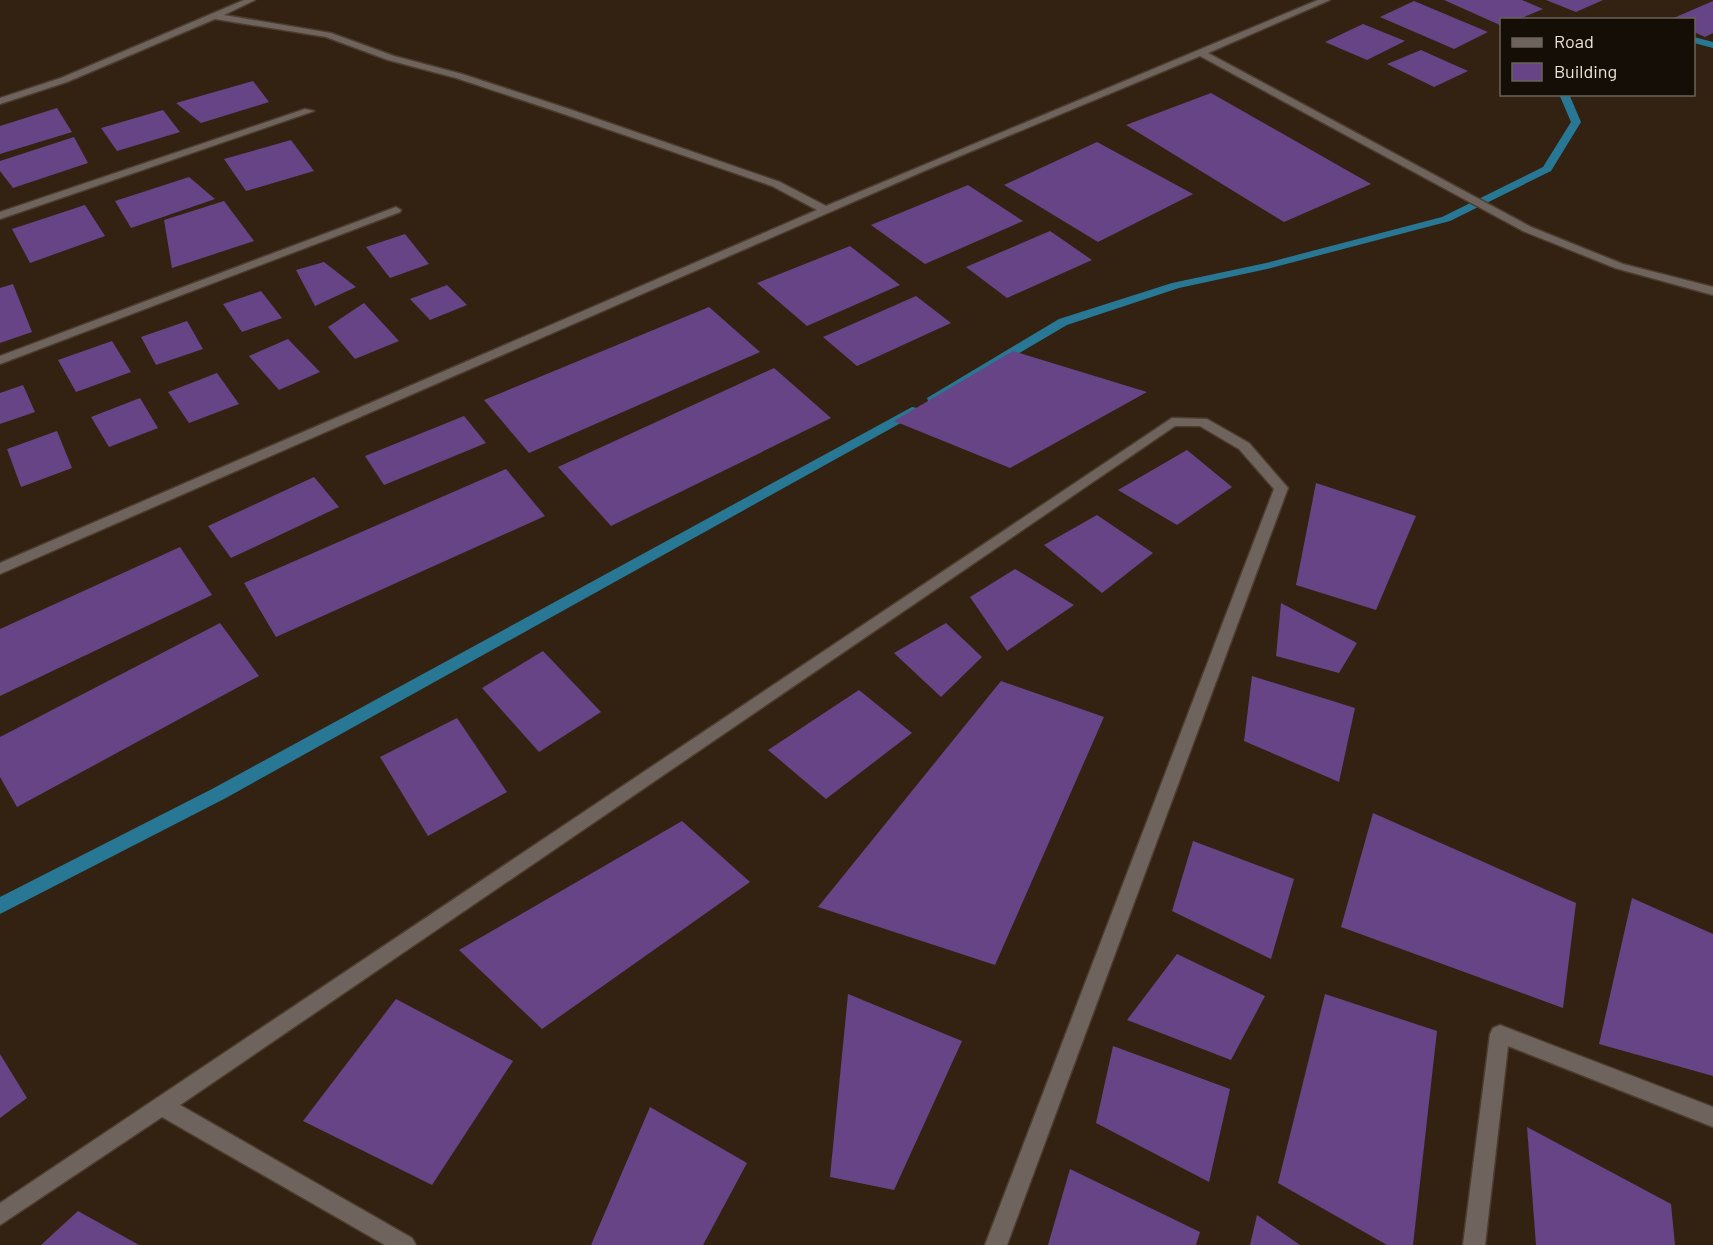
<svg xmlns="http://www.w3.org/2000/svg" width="1713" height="1245" viewBox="0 0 1713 1245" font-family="Barlow,sans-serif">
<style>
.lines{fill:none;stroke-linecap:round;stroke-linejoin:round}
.stream{fill:#287895;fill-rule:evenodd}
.building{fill:#664486}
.minor-casing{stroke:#4d3d2e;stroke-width:3}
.minor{fill:#6e645d;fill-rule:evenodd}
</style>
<rect width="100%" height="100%" fill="#332212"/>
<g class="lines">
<path class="stream" d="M1694,37L1713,42V48L1694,43Z
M1559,94H1569L1581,122L1551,171L1450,221L1267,269L1179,288L1067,325L938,401H928L927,398L1059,319L1172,283L1266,263L1442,217L1543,167L1571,122Z
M912,407L917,408L918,411L917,414L224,799L0,914V897L212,789Z"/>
</g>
<path class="building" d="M1444,0H1522L1543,9L1517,20H1502V26Z
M1546,0H1603L1576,12Z
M1414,1L1488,32L1454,49L1380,17Z
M1713,1V33L1705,37L1694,32V20H1669Z
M1363,24L1405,41L1367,60L1325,42Z
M1421,50L1468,71L1434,87L1387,64Z
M253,81L269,102L201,123L176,103Z
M1211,93L1371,184L1284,222L1126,125Z
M57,108L72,132L0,154V126Z
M163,110L180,132L117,151L101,128Z
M74,137L88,163L13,188L0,171V161Z
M291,140L314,171L246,191L224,159Z
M1097,142L1193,194L1098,242L1004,185Z
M189,177L215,199L131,228L115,201Z
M968,185L1023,221L925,264L871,225Z
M224,201L254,241L172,268L164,220Z
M85,205L105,236L30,263L12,229Z
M1050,231L1092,260L1007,298L966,267Z
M405,234L429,264L390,278L366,247Z
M850,246L900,285L807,326L757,283Z
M324,262L356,287L315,306L296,270Z
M13,284L32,332L0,343V288Z
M447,285L467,305L430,320L410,299Z
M261,291L282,318L242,332L223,304Z
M916,296L951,323L857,366L823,337Z
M364,303L399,341L355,359L328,327Z
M709,307L760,352L529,453L484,400Z
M187,321L203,349L156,365L141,337Z
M288,339L320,372L279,390L249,356Z
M112,341L131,372L76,392L58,360Z
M1013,351L1147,392L1010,468L894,421Z
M774,368L831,418L611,526L558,467Z
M217,373L239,404L189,423L168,392Z
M23,385L35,412L0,424V393Z
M140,398L158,428L109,447L91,417Z
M464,416L486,443L384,485L365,456Z
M57,431L72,468L21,487L7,449Z
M1187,450L1232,487L1177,525L1118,490Z
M506,469L545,516L276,637L244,583Z
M314,477L339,507L231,558L208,526Z
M1316,483L1416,516L1376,610L1296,585Z
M1097,515L1153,553L1102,593L1044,545Z
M180,547L212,595L0,696V629Z
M1015,569L1074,605L1007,651L970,597Z
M1281,603L1357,643L1339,673L1276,656Z
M220,623L259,676L17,807L0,777V737Z
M946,623L982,657L941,697L894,653Z
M543,651L601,712L539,752L482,688Z
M1252,676L1355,708L1339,782L1244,741Z
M1001,681L1104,717L995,965L818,907Z
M859,690L912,733L826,799L768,750Z
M457,718L507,792L428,836L380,757Z
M1373,813L1576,903L1563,1008L1341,927Z
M682,821L750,882L542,1029L459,950Z
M1193,841L1294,879L1271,959L1172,911Z
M1632,898L1713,934V1076L1599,1044Z
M1177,954L1265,996L1231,1060L1127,1020Z
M848,994L962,1041L894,1190L830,1177Z
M1325,994L1437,1031L1413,1245H1387L1278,1183Z
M396,999L513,1061L432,1185L303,1121Z
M1113,1046L1230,1089L1209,1182L1096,1123Z
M0,1054L27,1098L0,1118Z
M650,1107L747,1163L703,1245H591Z
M1527,1127L1671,1204L1675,1245H1536Z
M1070,1169L1200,1232L1196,1245H1048Z
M78,1211L139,1245H41Z
M1257,1215L1300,1245H1250Z"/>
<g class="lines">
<g class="minor-casing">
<path id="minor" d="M244,0H255L224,15L331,33L394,56L462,74L566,108L780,182L826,206L1318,0H1330L1208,53L1531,227L1623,264L1713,287V295L1615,268L1523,231L1200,56L924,171L0,574V563L817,210L772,186L558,112L456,78L388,60L326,37L215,19L67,82L0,104V98L61,78Z
M305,109L314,111L0,219V212Z
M396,207L401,210L400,212L0,364V356Z
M1172,418L1207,419L1249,443L1288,488L1007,1245H985L1274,489L1239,449L1200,426H1175L180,1105L412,1238L416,1245H385L162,1117L0,1225V1203Z
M1500,1025L1713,1107V1127L1508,1046L1485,1245H1463L1490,1034L1493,1028Z"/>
</g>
<use href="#minor" class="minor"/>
</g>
<rect x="1500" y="18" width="195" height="78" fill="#150e07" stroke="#6b635a" stroke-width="1.5"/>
<rect x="1512" y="38" width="30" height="9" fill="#6e645d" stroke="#6b635a" stroke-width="1.5"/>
<text x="1554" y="48" font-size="18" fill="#ede2d7">Road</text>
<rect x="1512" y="63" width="30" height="18" fill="#664486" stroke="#6b635a" stroke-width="1.5"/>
<text x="1554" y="78" font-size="18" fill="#ede2d7">Building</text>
</svg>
